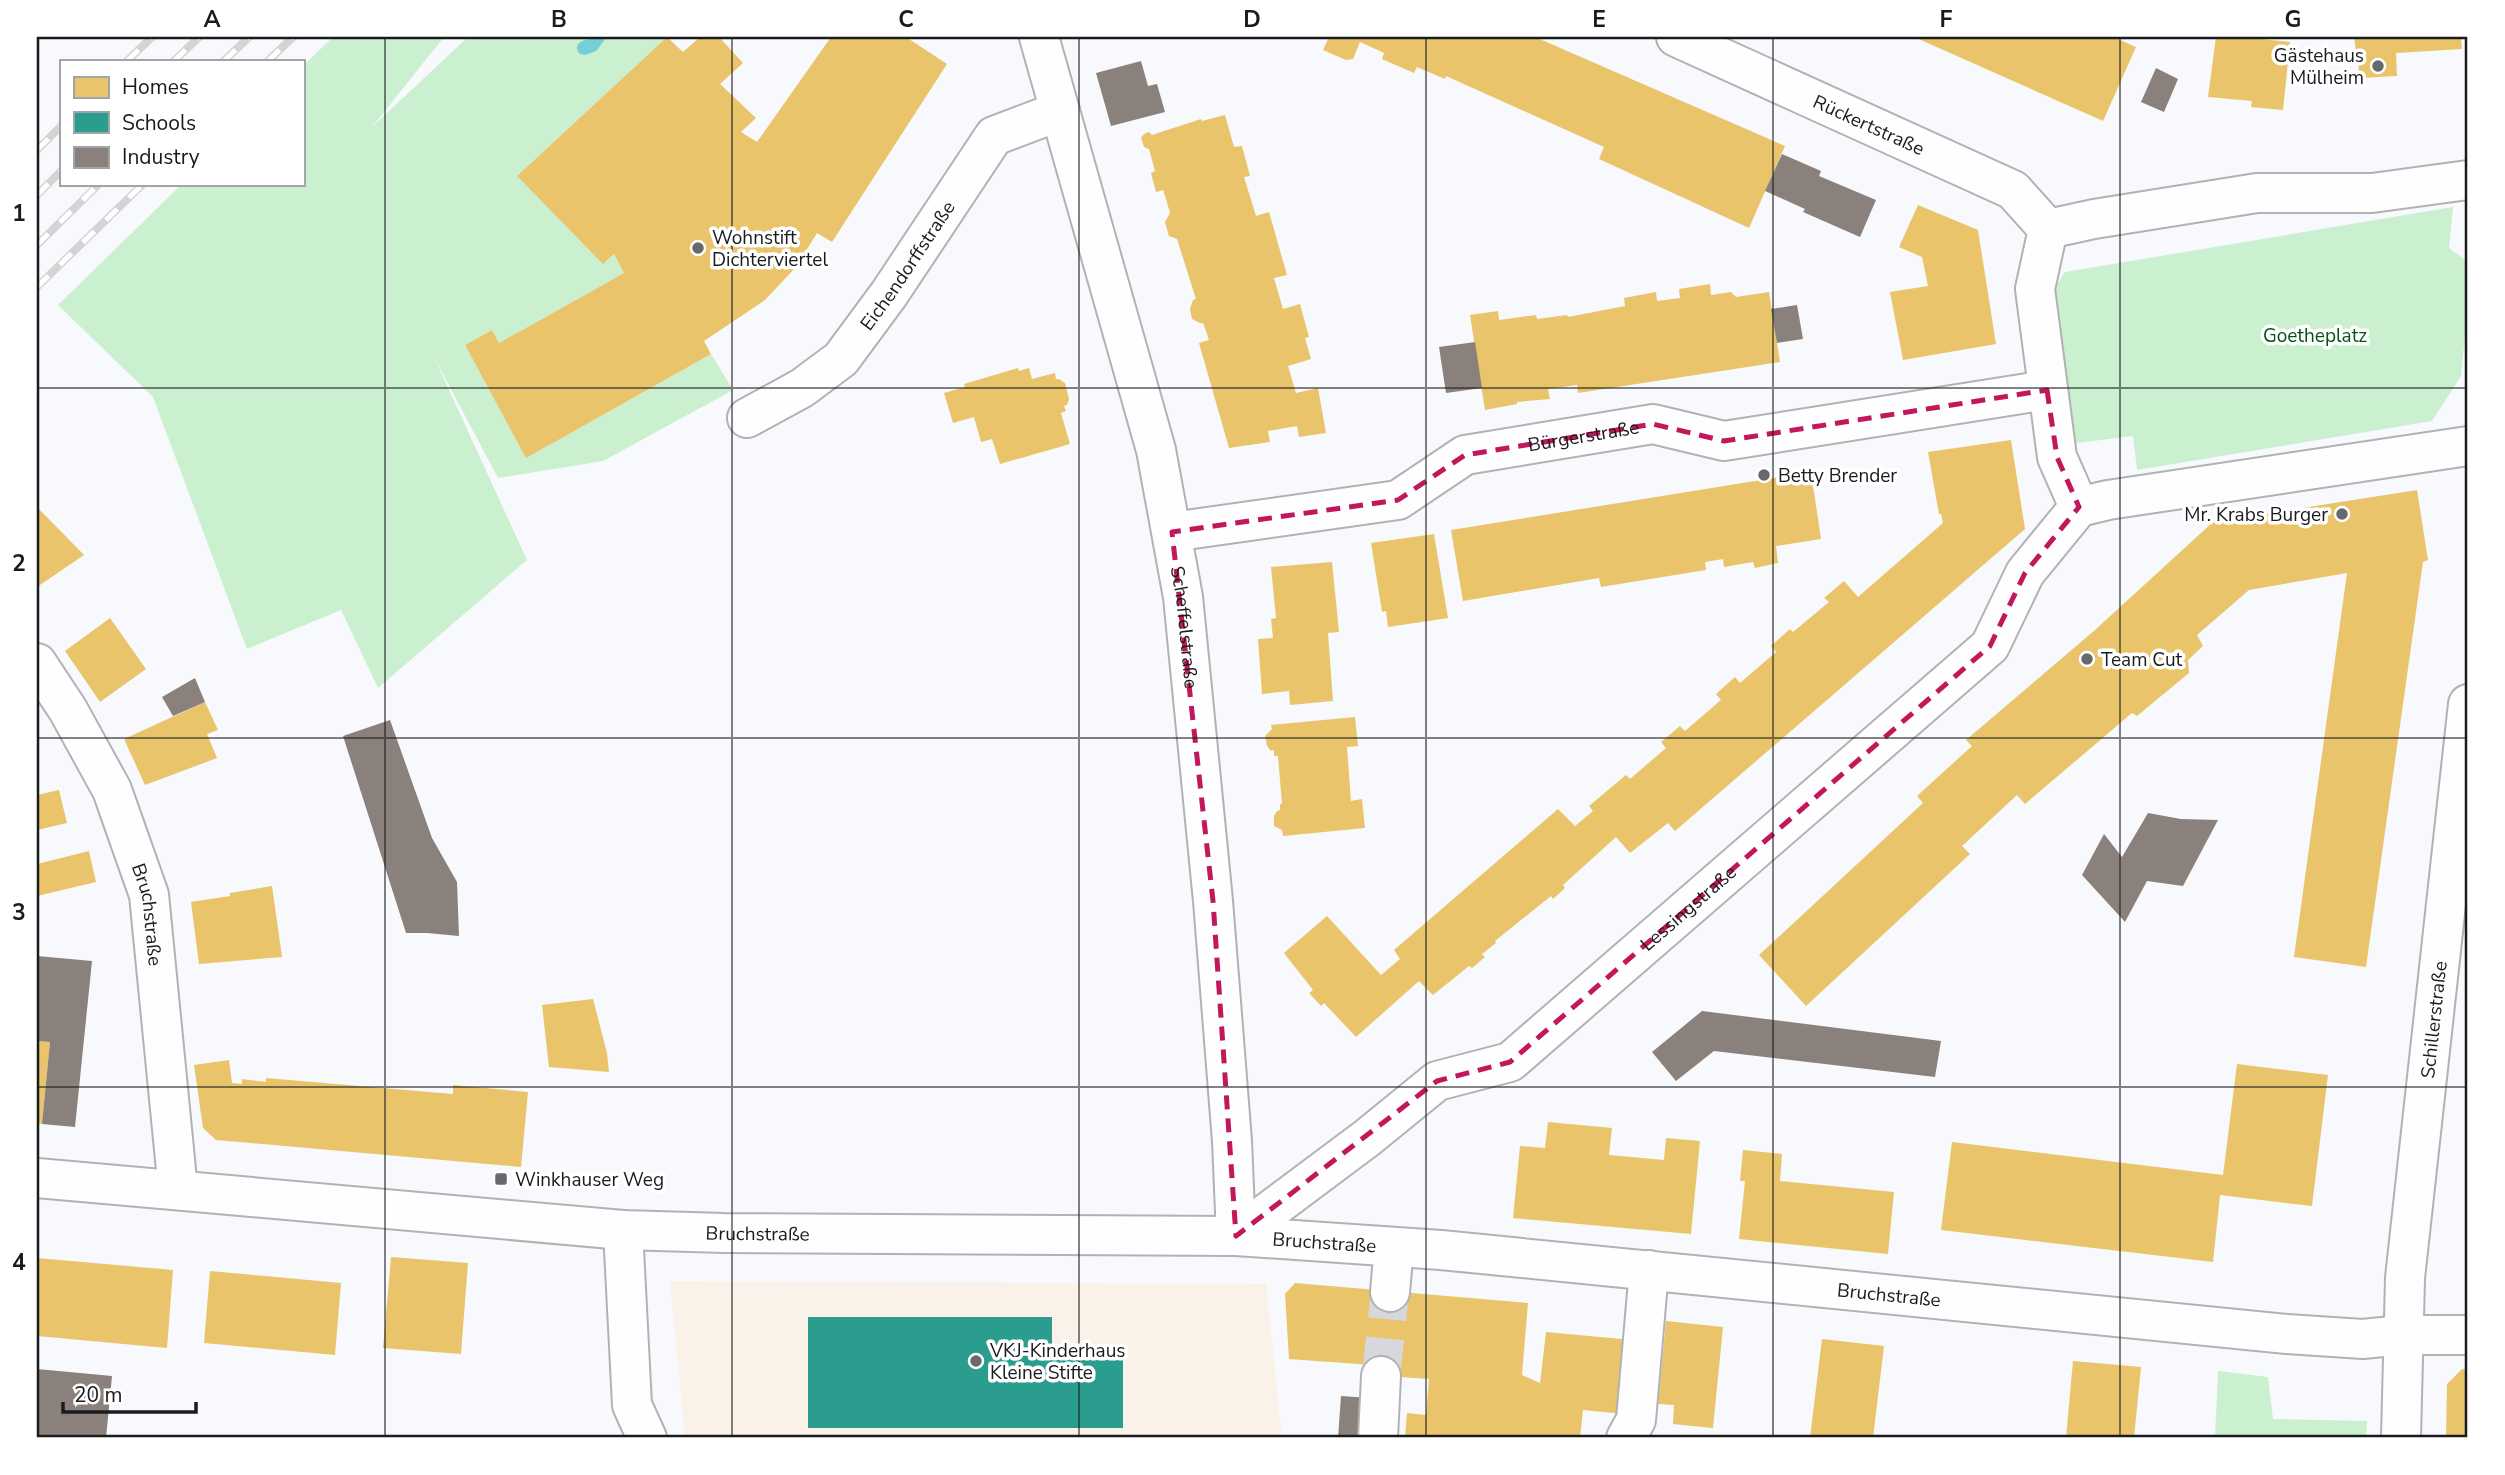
<svg xmlns="http://www.w3.org/2000/svg" width="2505" height="1475" viewBox="0 0 2505 1475" font-family="'Nunito Sans',sans-serif">
<style>
.education{fill:#faf1e9}
.green{fill:#caf0d0}
.homes{fill:#e9c46a}
.schools{fill:#2a9d8f}
.industry{fill:#8a817c}
.lines{fill:none;stroke-linecap:round;stroke-linejoin:round}
.stream{stroke:#75d0d6;stroke-width:14}
.minor-tunnel{stroke:#d6d8db;stroke-width:38;stroke-dasharray:38 19;stroke-linecap:butt}
.minor-casing{stroke:#b1b2b5;stroke-width:42}
.minor{stroke:#fefeff;stroke-width:38}
.rail-casing{stroke:#d3d4d4;stroke-width:8}
.rail{stroke:#fff;stroke-width:5;stroke-dasharray:16;stroke-linecap:butt}
.marked{fill:none;stroke:#c2185b;stroke-width:5;stroke-dasharray:14 9;stroke-linejoin:round}
.grid{fill:none;stroke:#1a1b1e;stroke-width:2;stroke-opacity:0.55}
.poi-dot{fill:#67696c;stroke:#fff;stroke-width:2.5}
.labels{text-anchor:middle;stroke-width:7;stroke-linejoin:round;paint-order:stroke}
.poi-label{font-size:19px;fill:#1a1b1e;stroke:#fff;text-anchor:start}
.street-label{font-size:19px;fill:#1a1b1e;stroke:#fff}
.park-label{font-size:19px;fill:#04521a;stroke:#fff}
.neatline{fill:none;stroke:#1a1b1e;stroke-width:2.5}
.grid-label{font-size:23px;text-anchor:middle;font-weight:bold;fill:#1a1b1e}
</style>
<rect width="100%" height="100%" fill="#f7f9fc"/>
<path class="education" d="M670,1281L1266,1284L1282,1438H685Z"/>
<path class="green" d="M333,37H444L372,127L468,37H667L517,176L604,263L614,254L624,273L499,343L492,330L465,345L526,457L711,354L733,390L603,461L498,478L434,357L527,560L378,688L341,610L247,649L153,397L58,305L182,184H303V66Z
M2453,207L2449,248L2468,262V305L2461,376L2432,421L2137,470L2133,436L2069,444L2050,296L2065,272Z
M2218,1371L2268,1377L2273,1419L2367,1421L2366,1438H2215Z"/>
<path class="homes" d="M667,37L683,52L700,37H719L743,63L720,84L756,118L741,132L757,142L831,37H906L947,64L832,242L817,233L796,267L765,300L704,341L711,354L526,458L465,345L492,330L499,343L624,273L614,254L603,264L517,176Z
M1329,37H1535L1785,146L1749,228L1599,159L1604,147L1446,76L1445,79L1417,67L1414,73L1382,59L1384,53L1360,42L1353,59L1346,60L1323,50Z
M1914,37H2113L2136,47L2103,121Z
M2216,37H2243L2290,42L2283,110L2251,107L2252,101L2208,97Z
M2354,37H2461L2462,49L2396,53L2397,76L2360,78Z
M1225,115L1234,147L1242,146L1250,176L1244,177L1256,216L1269,212L1287,275L1274,278L1283,309L1300,304L1309,337L1305,338L1311,359L1288,366L1296,393L1318,388L1326,433L1299,437L1297,426L1268,431L1270,442L1229,448L1199,343L1209,340L1206,331L1203,323H1200L1192,319L1190,309L1193,300L1196,299L1177,239L1169,236L1165,222L1170,213L1166,199L1163,190L1156,192L1151,173L1155,171L1149,149L1144,147L1141,138L1144,134L1149,132L1152,135L1201,119L1202,121Z
M1918,205L1978,230L1996,344L1903,360L1890,292L1928,286L1922,257L1899,247Z
M1710,284L1711,295L1731,292L1736,297L1769,292L1780,362L1578,393L1577,385L1548,389L1550,399L1517,402V404L1485,410L1470,315L1498,311L1499,320L1536,315L1537,319L1567,315L1568,317L1625,306L1624,298L1656,292L1657,301L1680,298L1679,289Z
M1018,368L1019,371L1029,368L1032,379L1055,373L1056,379H1059L1065,383L1069,399L1067,405L1064,406L1066,411L1061,413L1070,444L1000,464L992,439L981,442L974,417L953,423L944,393L965,387L964,384Z
M2011,440L2025,529L1675,831L1668,823L1630,853L1616,837L1563,885L1565,888L1553,899L1551,896L1495,941L1496,943L1482,954L1485,957L1472,968L1469,966L1433,995L1419,981L1356,1037L1324,1003L1321,1006L1309,993L1313,990L1284,953L1327,916L1381,975L1400,959L1394,950L1558,809L1575,826L1593,811L1589,806L1626,775L1630,779L1666,748L1661,742L1680,726L1685,731L1721,700L1716,694L1735,677L1740,683L1776,652L1771,646L1790,629L1793,632L1829,602L1824,598L1844,581L1858,597L1943,523L1941,514H1939L1928,452Z
M1811,472L1821,539L1776,546L1778,563L1755,568L1753,562L1724,567L1723,559L1705,562L1706,570L1601,587L1599,578L1463,601L1451,530Z
M2417,490L2428,560L2423,562L2366,967L2294,957L2347,573L2249,590L2197,635L2203,646L2188,660L2189,673L2137,716L2132,713L2025,804L2017,795L1962,846L1970,854L1806,1006L1759,955L1923,803L1917,796L1972,746L1966,740L2095,630L2213,522Z
M37,507L84,555L37,587Z
M1434,534L1448,618L1388,627L1386,611L1382,612L1371,543Z
M1332,562L1339,632L1328,633L1333,701L1290,705L1289,691L1262,694L1258,639L1273,638L1271,619L1276,618L1271,567Z
M110,618L146,669L100,702L65,651Z
M205,702L218,730L207,734L217,758L145,785L124,739Z
M1355,717L1358,746L1347,747L1351,801L1362,799L1365,828L1283,836L1282,830L1274,826V816L1277,811L1280,810V804H1282L1278,756H1274V750L1271,751L1267,746L1265,736L1272,729L1271,725Z
M59,790L67,823L37,830V795Z
M89,851L96,882L37,896V864Z
M272,886L282,957L199,964L191,902L230,896V893Z
M593,999L607,1053L609,1072L549,1067L542,1005Z
M37,1041L50,1042L42,1124L37,1123Z
M229,1060L232,1083L242,1084V1079L266,1082V1078L453,1094V1085L528,1092L521,1167L216,1140L203,1128L194,1065Z
M2237,1064L2328,1075L2312,1206L2220,1195L2213,1262L1941,1230L1952,1142L2223,1175Z
M1548,1122L1612,1128L1609,1155L1664,1160L1666,1138L1700,1141L1691,1234L1513,1218L1520,1146L1545,1148Z
M1743,1150L1782,1154L1780,1181L1894,1192L1888,1254L1739,1239L1745,1181H1740Z
M391,1257L468,1263L461,1354L383,1348Z
M37,1258L173,1270L167,1348L37,1336Z
M210,1271L341,1283L335,1355L204,1343Z
M1295,1283L1528,1303L1522,1375L1540,1383L1546,1332L1632,1340L1624,1414L1583,1410L1580,1438H1405L1407,1413L1426,1415L1429,1379L1371,1375L1372,1365L1289,1359L1285,1294Z
M1666,1321L1723,1327L1713,1428L1673,1424L1674,1405L1658,1404Z
M1822,1339L1884,1346L1873,1438H1810Z
M2073,1361L2141,1367L2134,1438H2066Z
M2462,1369H2468V1438H2446L2447,1384Z"/>
<path class="schools" d="M808,1317H1052V1358H1123V1428H808Z"/>
<path class="industry" d="M1141,61L1148,86L1157,84L1165,112L1111,126L1096,73Z
M2156,68L2178,79L2164,112L2141,102Z
M1782,154L1821,171L1819,176L1876,200L1860,237L1803,212L1805,209L1765,191Z
M1797,305L1803,339L1777,343L1771,309Z
M1475,342L1482,388L1446,393L1439,347Z
M195,678L205,702L173,716L162,697Z
M390,720L432,838L457,882L459,936L427,933H406L343,736Z
M2148,813L2181,819L2218,820L2183,886L2147,881L2125,922L2082,875L2104,834L2122,857Z
M37,956L92,961L75,1127L42,1124L50,1042L37,1041Z
M1702,1011L1941,1041L1935,1077L1714,1051L1676,1081L1652,1052Z
M37,1369L112,1376L106,1438H37Z
M1341,1396L1370,1398L1367,1438H1338Z"/>
<g class="lines">
<path class="stream" d="M584,48L592,45L598,37"/>
<path class="minor-tunnel" d="M1381,1376L1390,1292"/>
<g class="minor-casing">
<g id="minor">
<path id="s1" d="M1039,37L1156,450L1183,597L1213,901L1232,1141L1236,1236"/>
<path id="s2" d="M1676,37L2013,190L2048,229"/>
<path id="s3" d="M747,418L802,388L841,359L889,294L994,136L1060,111"/>
<path d="M2079,507L2057,457L2035,289L2048,229L2094,219L2257,193H2372L2468,180"/>
<path d="M2079,507L2108,500L2468,446"/>
<path id="s4" d="M1172,532L1398,500L1465,455L1653,424L1724,441L2047,390"/>
<path id="s5" d="M37,663L68,710L112,790L149,895L178,1190"/>
<path id="s6" d="M37,1178L623,1230L724,1233L1236,1236L1441,1250L2287,1334L2363,1339L2402,1335H2468"/>
<path d="M623,1230L632,1405L647,1438"/>
<path id="s7" d="M1236,1236L1367,1138L1437,1081L1510,1062L1990,646L2025,573L2079,507"/>
<path d="M1390,1292L1394,1247"/>
<path d="M1378,1438L1381,1376"/>
<path d="M1626,1438L1636,1420L1649,1270"/>
<path id="s8" d="M2401,1438L2405,1278L2468,704"/>
</g>
</g>
<use href="#minor" class="minor"/>
<g class="rail-casing">
<path id="rail" d="M127,61L152,37
M174,61L199,37
M224,61L249,37
M268,61L293,37
M37,150L61,126
M37,195L61,171
M37,245L99,184
M37,287L143,184"/>
</g>
<use href="#rail" class="rail"/>
</g>
<path class="marked" d="M2047,390L2057,457L2079,507L2025,573L1990,646L1510,1062L1437,1081L1236,1236L1213,901L1172,532L1398,500L1465,455L1653,424L1724,441Z"/>
<path class="grid" d="M385,37V1438M732,37V1438M1079,37V1438M1426,37V1438M1773,37V1438M2120,37V1438M37,388H2468M37,738H2468M37,1087H2468"/>
<g class="poi-dot">
<circle cx="2378" cy="66" r="7"/>
<circle cx="698" cy="248" r="7"/>
<circle cx="1764" cy="475" r="7"/>
<circle cx="2342" cy="514" r="7"/>
<circle cx="2087" cy="659" r="7"/>
<rect x="494" y="1172" width="14" height="14" rx="3.5"/>
<circle cx="976" cy="1361" r="7"/>
</g>
<g class="labels">
<g class="poi-label">
<text x="2364" y="62" text-anchor="end">Gästehaus<tspan x="2364" dy="22">Mülheim</tspan></text>
<text x="712" y="244">Wohnstift<tspan x="712" dy="22">Dichterviertel</tspan></text>
<text x="1778" y="482">Betty Brender</text>
<text x="2328" y="521" text-anchor="end">Mr. Krabs Burger</text>
<text x="2101" y="666">Team Cut</text>
<text x="515" y="1186">Winkhauser Weg</text>
<text x="990" y="1357">VKJ-Kinderhaus<tspan x="990" dy="22">Kleine Stifte</tspan></text>
</g>
<g class="street-label">
<text dy="7" stroke="none"><textPath href="#s2" startOffset="212">Rückertstraße</textPath></text>
<text dy="7" stroke="none"><textPath href="#s3" startOffset="226">Eichendorffstraße</textPath></text>
<text dy="7" stroke="none"><textPath href="#s4" startOffset="429">Bürgerstraße</textPath></text>
<text dy="7" stroke="none"><textPath href="#s1" startOffset="609">Scheffelstraße</textPath></text>
<text dy="7" stroke="none"><textPath href="#s7" startOffset="565">Lessingstraße</textPath></text>
<text dy="7" stroke="none"><textPath href="#s5" startOffset="278">Bruchstraße</textPath></text>
<text dy="7" stroke="none"><textPath href="#s8" startOffset="420">Schillerstraße</textPath></text>
<text dy="7" stroke="none"><textPath href="#s6" startOffset="723">Bruchstraße</textPath></text>
<text dy="7" stroke="none"><textPath href="#s6" startOffset="1290">Bruchstraße</textPath></text>
<text dy="7" stroke="none"><textPath href="#s6" startOffset="1857">Bruchstraße</textPath></text>
</g>
<g class="park-label">
<text x="2315" y="342">Goetheplatz</text>
</g>
</g>
<rect width="2505" height="1475" fill="none" stroke="#ffffff" stroke-width="77"/>
<rect x="60" y="60" width="245" height="126" fill="#ffffff" stroke="#a3a4a5" stroke-width="2"/>
<rect x="74" y="77" width="35" height="21" fill="#e9c46a" stroke="#a3a4a5" stroke-width="2"/>
<text x="122" y="94" font-size="21" fill="#1a1b1e">Homes</text>
<rect x="74" y="112" width="35" height="21" fill="#2a9d8f" stroke="#a3a4a5" stroke-width="2"/>
<text x="122" y="130" font-size="21" fill="#1a1b1e">Schools</text>
<rect x="74" y="147" width="35" height="21" fill="#8a817c" stroke="#a3a4a5" stroke-width="2"/>
<text x="122" y="164" font-size="21" fill="#1a1b1e">Industry</text>
<path d="M63 1402v10h133v-10" fill="none" stroke="#1a1b1e" stroke-width="3.5"/>
<text x="74" y="1402" font-size="21" fill="#1a1b1e" stroke="#ffffff" stroke-width="5" paint-order="stroke">20 m</text>
<rect x="38" y="38" width="2428" height="1398" class="neatline"/>
<g class="grid-label">
<text x="212" y="27">A</text>
<text x="559" y="27">B</text>
<text x="906" y="27">C</text>
<text x="1252" y="27">D</text>
<text x="1599" y="27">E</text>
<text x="1946" y="27">F</text>
<text x="2293" y="27">G</text>
<text x="19" y="221">1</text>
<text x="19" y="571">2</text>
<text x="19" y="920">3</text>
<text x="19" y="1270">4</text>
</g>
</svg>
